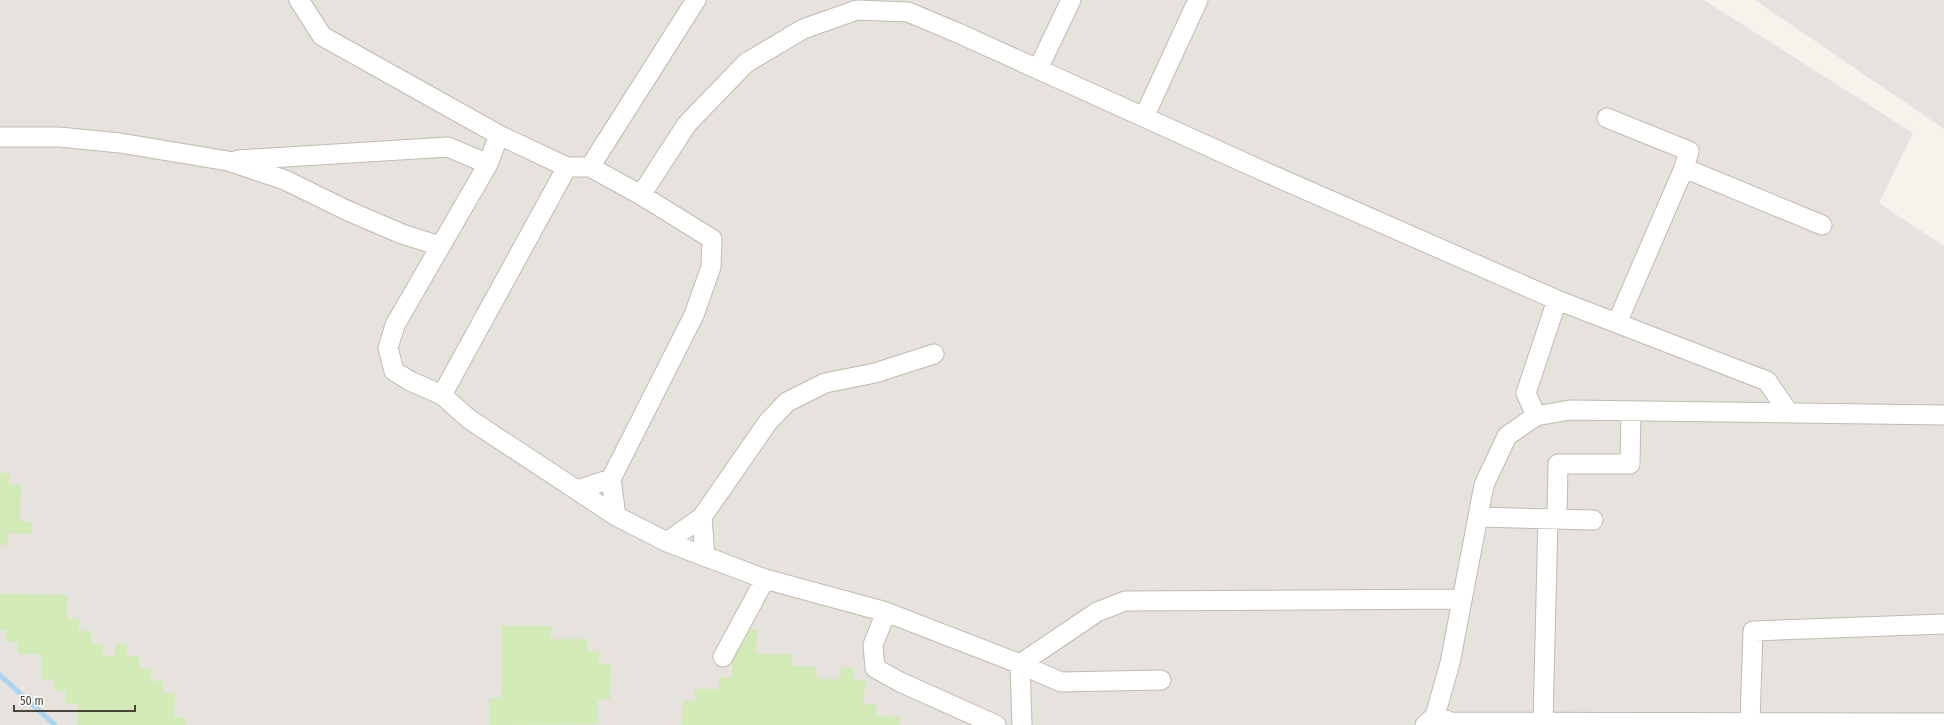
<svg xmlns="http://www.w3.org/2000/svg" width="1944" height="725" viewBox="0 0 1944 725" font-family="'Fira Sans Condensed',sans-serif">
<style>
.industrial{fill:#e6e2dd}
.green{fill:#d2eab5}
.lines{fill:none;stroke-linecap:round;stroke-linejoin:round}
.stream{stroke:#a9d4f2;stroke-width:5}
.minor-casing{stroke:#c2bbae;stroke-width:21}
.minor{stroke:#fff;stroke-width:19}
</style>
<rect width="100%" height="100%" fill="#f6f3ec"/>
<path class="industrial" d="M0,0H1704L1913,133L1879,203L1944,246V725H0Z
M1755,0H1944V129Z"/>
<path class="green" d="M0,473H9V485H21L20,521L32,522V534L8,533V545H0Z
M0,594L67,595V619H79V631H91V643L103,644V656H115V644H127V656H139V668L151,669V681H163V693H175L174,717L186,718V725H77L78,704H66V691H54V679H42V655L18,654V642H6V630H0Z
M502,626H551V639H587V651H599V663L611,664L610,700H598V724L489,725V698H501Z
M744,629L757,630L756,654H793L792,666L816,667L817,679H840L841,667L853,668V679L865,680L864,704H876L877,716L900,717V725H682L683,701H695V689H719V677L732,678V641H744Z"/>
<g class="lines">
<path class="stream" d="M0,675L55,725"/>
<g class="minor-casing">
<path id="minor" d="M299,0L322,36L499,135
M1038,69L1071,0
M1144,117L1198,0
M1607,118L1689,151L1684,168L1617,323
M0,137H59L120,143L228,161L285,180L346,210L402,234L440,246
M238,160L448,147L488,164
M567,167L499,135L488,164L395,325L388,348L394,371L410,381L442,395L469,419L616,516L667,542L765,579L886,612L1020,664L1061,682L1161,680
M590,167L696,0
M1684,168L1822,225
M641,195L687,124L746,63L803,29L857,10L908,12L958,33L1263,171L1557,300L1767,381L1789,413
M442,395L567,167H590L641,195L712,239L711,267L694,315L611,479
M1536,416L1526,393L1557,300
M577,490L611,479L616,516
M702,517L768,422L787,402L825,383L875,373L934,354
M1478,517L1593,520
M1557,518L1558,464H1630L1631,411
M667,542L702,517L705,557
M886,612L873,645L875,668L900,682L996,725
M723,657L765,579
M1020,664L1097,612L1125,601L1462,599
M1020,664L1022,725
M1435,716L1451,722L1944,723
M1543,722L1548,518
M1750,722L1753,631L1944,624
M1425,725L1435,716L1450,663L1484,485L1507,436L1536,416L1570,410L1944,415"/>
</g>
<use href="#minor" class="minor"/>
</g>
<path d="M14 705v6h121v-6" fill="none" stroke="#4b4439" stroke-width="2"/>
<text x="20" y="705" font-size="12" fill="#4b4439" stroke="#ffffff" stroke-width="3" paint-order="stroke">50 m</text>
</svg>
